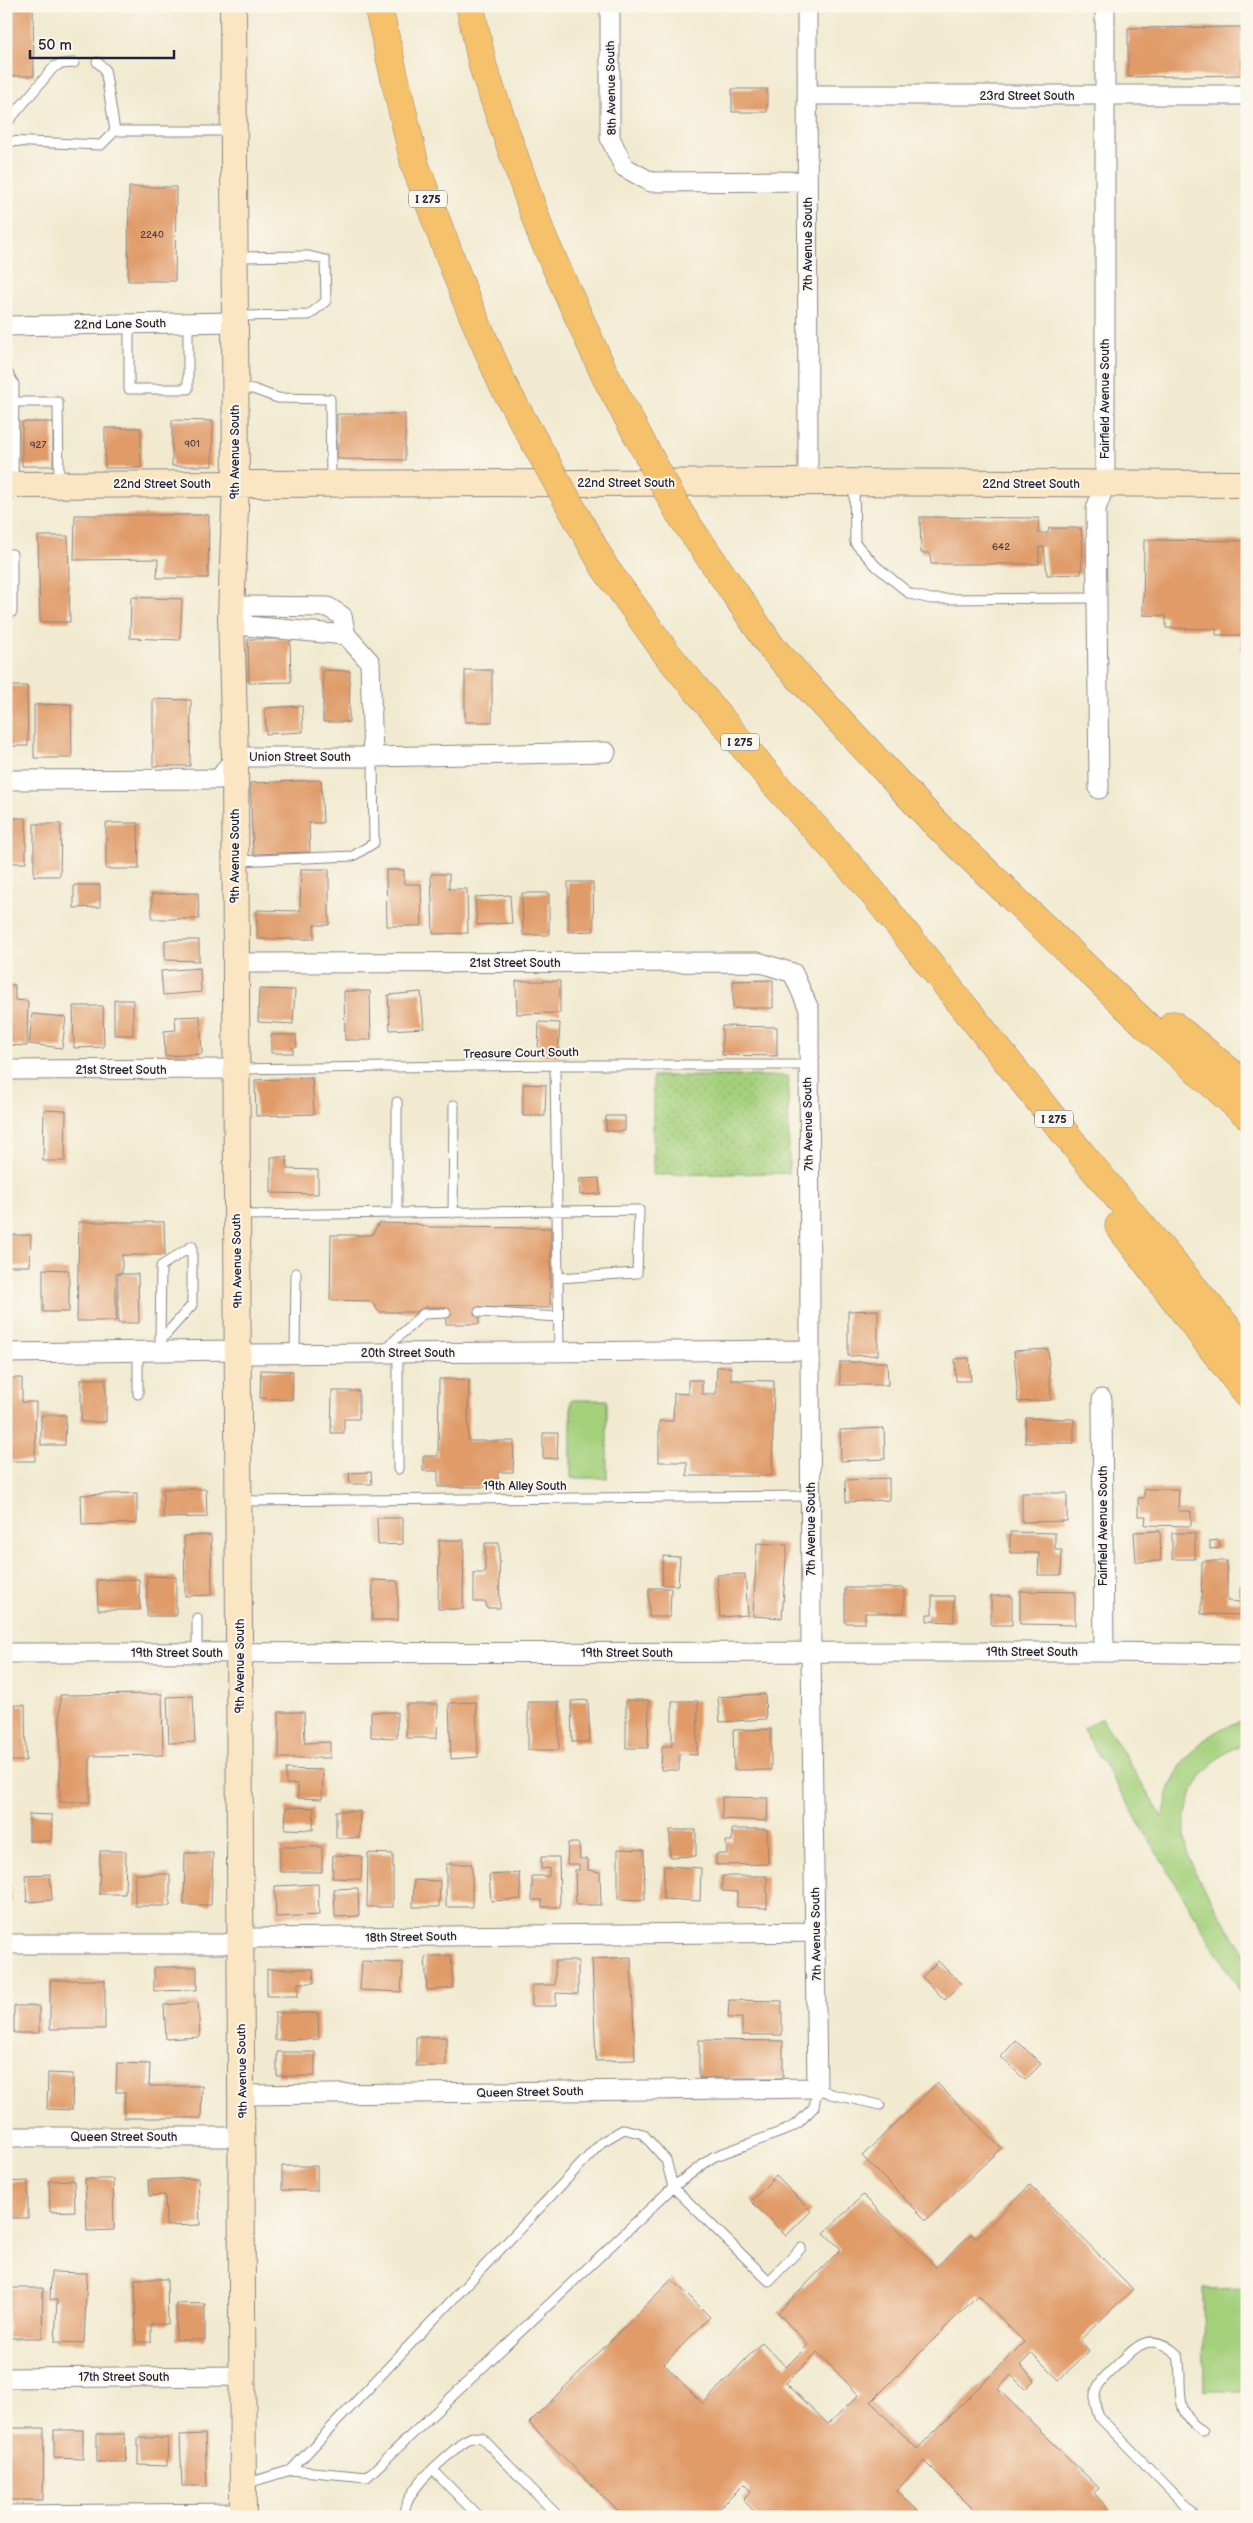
<svg xmlns="http://www.w3.org/2000/svg" width="1253" height="2523" viewBox="0 0 1253 2523" font-family="'Balsamiq Sans',sans-serif">
<style>
.grass{fill:#a4d07c;stroke:#63795c}
.park{fill:url(#park-dots);stroke:#63795c}
.building{fill:#e09b69;fill-rule:evenodd}
.lines{fill:none;stroke-linecap:round;stroke-linejoin:round}
.lane-casing{stroke:#8a8686;stroke-width:11}
.street-casing{stroke:#8a8686;stroke-width:21}
.secondary-casing{stroke:#8a8686;stroke-width:28}
.highway-casing{stroke:#8a8686;stroke-width:29}
.lane{stroke:#fff;stroke-width:9}
.street{stroke:#fff;stroke-width:19}
.secondary{stroke:#fbe6c4;stroke-width:26}
.highway{stroke:#f5c16b;stroke-width:28}
.highway-bridge-casing{stroke:#8a8686;stroke-width:29;stroke-linecap:butt}
.highway-bridge{stroke:#f5c16b;stroke-width:28}
.labels{text-anchor:middle;stroke-width:4;stroke-linejoin:round;paint-order:stroke}
.number-label{font-size:10px;fill:#524046}
.shield{fill:#fbf7ec;stroke:#636270;stroke-width:1}
.shield-label{font-size:11px;font-weight:bold;fill:#22223b}
.street-label{font-size:12px;fill:#22223b;stroke:#fbf7ec}
</style>
<defs>
<pattern id="park-dots" width="8" height="8" patternUnits="userSpaceOnUse" patternTransform="scale(1.25)"><rect width="8" height="8" fill="#a4d07c"/><path d="M2 2h.1M6 6h.1" fill="none" stroke="#8db26c" stroke-width="1.8" stroke-linecap="round"/></pattern>
</defs>
<rect width="100%" height="100%" fill="#fbf7ec"/>
<filter id="ink" filterUnits="userSpaceOnUse"><feTurbulence type="fractalNoise" baseFrequency=".02" numOctaves="2"/><feDisplacementMap in="SourceGraphic" scale="10" xChannelSelector="R" yChannelSelector="G"/><feConvolveMatrix kernelMatrix="1 2 1 2 8 2 1 2 1" color-interpolation-filters="sRGB"/></filter>
<filter id="wash" filterUnits="userSpaceOnUse"><feTurbulence type="fractalNoise" baseFrequency=".0096" numOctaves="4" result="noise"/><feDisplacementMap in="SourceGraphic" scale="20" xChannelSelector="R" yChannelSelector="G"/><feGaussianBlur stdDeviation="1.12" result="paint"/><feColorMatrix in="noise" values="0 0 0 0 0 0 0 0 0 0 0 0 0 0 0 0 0 1.4 0 .05"/><feComposite in="paint" operator="in"/></filter>
<g filter="url(#wash)">
<rect width="100%" height="100%" fill="#f1ead0"/>
<path class="grass" d="M571,1400H607V1478H571Z
M1102,1718L1163,1818C1166,1809 1166,1797 1170,1788C1182,1755 1212,1726 1247,1720V1743C1223,1751 1203,1768 1193,1792C1169,1849 1203,1884 1230,1931C1235,1940 1245,1951 1247,1961C1249,1974 1247,1989 1247,2003L1083,1729Z
M1247,2288V2391H1204L1203,2289Z"/>
<path class="park" d="M653,1076H788L789,1173L653,1175Z"/>
<g id="blocks">
<path class="building" d="M6,6H33L34,76H6Z
M1241,27L1242,75L1128,77V28Z
M732,89H767V112H732Z
M129,187H176L175,281H128Z
M337,414H405V460L337,459Z
M172,420L213,421L212,466H172Z
M22,422H53V466H22Z
M105,428H141V468H105Z
M75,515H209L208,578H157L158,559L74,560Z
M920,517L1039,518L1038,533H1048L1049,528H1081L1083,547L1081,574L1047,575L1044,547H1039V564H931L930,553H921Z
M38,536H68L70,622H40Z
M1144,540L1247,541V653L1242,652V635H1216V629L1166,628V616L1143,615Z
M131,597L182,599L180,640L130,638Z
M248,639H290L291,682L249,683Z
M323,670L350,671L349,722H323Z
M465,670H492V722H465Z
M6,686H27L28,746H6Z
M153,699L191,700L190,766H153Z
M71,704L72,758H34V705Z
M302,706L303,732L266,734L265,708Z
M321,780L323,823H309L310,852L253,854L250,783Z
M6,818H26V863H6Z
M106,823H138L139,869H106Z
M34,824H61L60,876H34Z
M301,869H329V925H314V939H257V910L300,911Z
M386,870H404V884H421L422,926H387Z
M431,874H449V889H467L468,933L433,934Z
M568,882H593L594,931L568,932Z
M74,885H100V907L74,908Z
M198,893L199,919H152V894Z
M522,893H549V935H523Z
M510,895L512,923L477,925L475,897Z
M165,940H199V961L165,960Z
M200,968L201,992L163,995L161,971Z
M773,980V1008H733V981Z
M516,981H560V1013L517,1014Z
M6,985H15V1000L28,1001L27,1046L6,1045Z
M259,989L295,990L293,1024L258,1022Z
M344,991H370L371,1040H345Z
M421,992L424,1028L390,1030L388,995Z
M114,1000H133V1035H114Z
M73,1006H103L104,1047L74,1048Z
M32,1014L66,1017L62,1048L29,1044Z
M200,1016L202,1054L165,1056L164,1031L176,1030L175,1017Z
M539,1022L560,1023L558,1056L538,1055Z
M722,1026L777,1027V1056L722,1055Z
M271,1035H296L297,1047H293V1053H271Z
M312,1078L314,1114L256,1116L255,1080Z
M523,1084L546,1085L545,1116H523Z
M44,1110L66,1111L65,1161H43Z
M606,1116H625V1131H606Z
M271,1157H287V1169L318,1170V1194L271,1193Z
M599,1178L600,1194L580,1195L579,1179Z
M79,1222H164L165,1255H122V1273H116V1321H77Z
M379,1223L417,1224L428,1227L551,1228L550,1308L479,1307V1324H446L445,1307H426L416,1312H379L371,1301L330,1300L331,1235H372Z
M6,1235H31L30,1266H6Z
M43,1269L69,1270V1312H43Z
M118,1274H138L139,1323H118Z
M878,1310V1355L848,1356V1311Z
M1048,1349L1051,1400L1018,1402L1014,1351Z
M969,1358L971,1381H956L955,1359Z
M840,1362H887L888,1385H840Z
M717,1367H731V1380L774,1381L772,1476H687V1462H659V1421H673L674,1393L688,1394V1380H702V1394H716Z
M261,1370L293,1371L292,1400L260,1398Z
M7,1378H22V1402H36L35,1461H6Z
M81,1379H106V1422H81Z
M439,1379H469L468,1441H514L513,1472H498V1487H438V1471H423V1456H438Z
M332,1391H359V1419H344V1433H331Z
M41,1415H66L65,1445H41Z
M1026,1418L1074,1419V1443H1025Z
M884,1428L885,1459L841,1461L840,1430Z
M543,1433H558L557,1459L543,1458Z
M371,1472L372,1484H350L349,1473Z
M889,1478V1500L846,1502L845,1480Z
M163,1489H206L207,1517L163,1518Z
M1144,1489H1179L1178,1511H1191V1526L1145,1525L1146,1516H1138V1498H1144Z
M137,1493V1523L82,1525L81,1495Z
M1022,1493H1067V1521L1022,1522Z
M377,1518H403V1544L378,1545Z
M1160,1531L1161,1561L1136,1562L1134,1532Z
M1010,1532L1055,1533V1550H1062L1061,1575H1038L1039,1553H1010Z
M1172,1533H1195V1559H1172Z
M211,1535L212,1595L185,1596L184,1536Z
M439,1540H464L463,1609H438Z
M1219,1540L1220,1548L1210,1549V1541Z
M485,1543H499L500,1608H486V1602H474V1573H485Z
M757,1543L787,1545L782,1618L753,1616Z
M663,1556L680,1557L678,1585H662Z
M1202,1561H1227V1601L1240,1602V1588H1247V1615L1201,1614Z
M745,1574L748,1615L720,1617L717,1575Z
M147,1576L176,1577V1616H147Z
M139,1579L140,1610H98L97,1580Z
M373,1580L398,1581V1620H372Z
M649,1588H671L670,1617H649Z
M845,1588H904V1613H865V1623H845Z
M1020,1591L1075,1592V1625L1020,1624Z
M932,1596H954V1622L927,1621V1614H932Z
M991,1596H1012V1625H991Z
M162,1694L163,1755L90,1756V1802H60V1695Z
M765,1694L766,1719L720,1722L718,1697Z
M193,1696L195,1742L169,1743L167,1697Z
M588,1700L590,1742H572L571,1701Z
M626,1700H649L648,1748H626Z
M672,1701H698L697,1755L679,1754V1770H661L662,1746H672Z
M476,1702L478,1757L451,1759L449,1703Z
M528,1702H559V1750H528Z
M406,1704H438L437,1738H406Z
M6,1705H25L26,1761H6Z
M279,1712H304L305,1743L330,1742V1758H279Z
M371,1712H397V1738L371,1737Z
M771,1729V1770H734L733,1730Z
M286,1769L323,1770L322,1799L298,1798V1784H286Z
M722,1797L768,1798L767,1821L722,1819Z
M286,1807L314,1808L313,1830L285,1829Z
M336,1811H360L359,1838H336Z
M29,1814L52,1815L51,1841H29Z
M732,1829H767L768,1864L716,1865V1854H727L726,1841H732Z
M670,1830H696V1856L670,1857Z
M568,1843H577L579,1845L580,1859H588V1870L600,1872L601,1905H576L575,1870H579V1864H567Z
M280,1847H322V1872H280Z
M618,1849L644,1850L645,1900L618,1899Z
M100,1851H126L125,1894H99Z
M6,1852H9L12,1902H6Z
M185,1853H213L211,1905H184Z
M368,1853L393,1854V1907H367Z
M333,1855L362,1856L361,1879L332,1878Z
M541,1857H559L560,1907H542V1900H532V1876H549V1868L541,1869Z
M446,1864H472V1907H446Z
M664,1866L701,1868L700,1901L663,1899Z
M519,1873L521,1899L491,1901L489,1875Z
M50,1874L52,1900L27,1902L25,1875Z
M135,1874H170V1906H135Z
M722,1876H767V1908L737,1907V1892L722,1891Z
M414,1880L440,1881L439,1907H413Z
M318,1884L319,1915L276,1917L275,1886Z
M358,1888L359,1916L335,1917L334,1889Z
M451,1955L453,1988L427,1990L425,1957Z
M631,1957L635,2060L596,2061L592,1959Z
M362,1961L403,1963L401,1992L360,1990Z
M555,1961H578V1994L556,1993V2006H532V1985H555Z
M938,1961L961,1984L945,2000L922,1977Z
M154,1967H197V1990L154,1991Z
M267,1969H313L314,1983H298V1996H267Z
M50,1980H105V2029H50Z
M729,2000L782,2001V2035H742V2018H728Z
M198,2002L200,2037L166,2039L164,2005Z
M14,2006H39V2033H14Z
M275,2013H318L319,2039L275,2040Z
M416,2037H446V2066H416Z
M699,2040L783,2041V2078H699Z
M1016,2040L1041,2064L1025,2080L1001,2057Z
M277,2052H315V2076H277Z
M117,2063L150,2064L149,2086H202L201,2118H124L125,2092H116Z
M48,2073L73,2074L72,2110L47,2109Z
M937,2083L1001,2148L926,2220L862,2156Z
M282,2166H317V2191L282,2190Z
M776,2176L811,2211L786,2236L751,2201Z
M198,2178L200,2225L166,2226L165,2195L149,2196L148,2180Z
M85,2179H113L114,2230L87,2231Z
M74,2180L75,2211L50,2212L49,2181Z
M28,2181V2218H6V2182Z
M1030,2185L1133,2289L1080,2340L1089,2351L1059,2380L1032,2353L1020,2365L1035,2380L1025,2389L1011,2375L998,2389L1099,2488L1094,2493L1116,2517H981L925,2461L897,2490L924,2517H760L743,2500L751,2492L744,2484L711,2517H624L529,2423L672,2279L710,2317L664,2364L703,2404L762,2342L786,2367L808,2345L778,2313L841,2249L824,2233L863,2195L936,2267L971,2234L976,2238ZM978,2295L1024,2342L917,2449L871,2402ZM817,2352L859,2395L828,2424L786,2383Z
M51,2272L87,2273L84,2343L55,2342L57,2300H50Z
M135,2279H167L168,2324H151V2342H136Z
M8,2288H43L42,2338H8Z
M176,2303L205,2304V2340H176Z
M7,2428H44L43,2500H7Z
M54,2430H83V2459L54,2458Z
M97,2434H125L126,2462H97Z
M205,2434L207,2486H182L180,2435Z
M138,2438H168L167,2466L138,2465Z"/>
</g>
</g>
<g filter="url(#ink)">
<use href="#blocks" fill-opacity="0" stroke="#8a8686" stroke-width="1"/>
<g class="lines">
<g class="lane-casing">
<path id="lane" d="M97,62L105,69L115,131H231
M6,124L54,67L61,64L74,63
M6,141L101,145L115,131
M237,316L309,315L326,301L325,260L309,256L237,257
M129,324V389H188V323
M6,370L14,384L13,482
M239,389H253L278,398L330,399L331,480
M14,402H58L59,482
M854,485L855,543L876,566L910,594L931,599L1097,598
M6,554H12V612H6
M238,861L353,856L374,843L373,757
M555,1065L559,1352
M238,1069L555,1065H807
M397,1213V1102
M453,1213L454,1105
M239,1215L639,1210L637,1273L558,1278
M479,1312L558,1317
M160,1341L192,1305V1246L161,1266L160,1341V1351
M383,1351L423,1314L446,1313
M295,1353L296,1273
M398,1353V1469
M138,1394V1352
M239,1501L811,1496
M197,1618V1653
M291,2470L602,2142L624,2129L643,2134L666,2160L673,2187L769,2281L801,2248
M433,2470L479,2517
M245,2484L291,2470L367,2477L673,2187L713,2157L786,2130L798,2123L814,2107L817,2088L831,2094L880,2105
M1192,2512L1099,2417C1096,2408 1093,2400 1096,2391C1099,2381 1108,2374 1115,2367C1137,2346 1150,2329 1178,2355C1184,2385 1171,2413 1203,2431
M403,2517C407,2485 442,2462 464,2441L472,2437L482,2438L559,2517"/>
</g>
<g class="street-casing">
<path id="street" d="M610,6V138L624,167L651,182L807,181
M807,6L808,482
M807,95H1247
M6,326L234,322
M239,615L247,606L328,607L342,616L346,635L370,662L373,757
M239,615L247,626L346,635
M6,780L219,779L235,757H373L606,752
M1099,789L1096,509L1105,484V6
M235,963L758,962L793,973L809,1009L811,1653L817,2088L242,2095
M6,1070L235,1069
M6,1353L238,1350L250,1354L810,1350
M1102,1399L1104,1652
M6,1653L1104,1652L1247,1654
M6,1944H223L255,1938L816,1932
M6,2137H242
M6,2378L242,2376
M6,2515L243,2513"/>
</g>
<g class="secondary-casing">
<path id="secondary" d="M233,6L236,483L231,615L235,757L243,2517
M6,485L808,482L1247,484"/>
</g>
<g class="highway-casing">
<path id="highway" d="M378,6L415,165L466,299L503,385
M470,6L483,67L542,236L605,375
M734,592L772,648L934,822L1146,1025L1247,1115
M624,594L667,654L774,783L865,883L1088,1162L1247,1351
M1173,1025L1247,1086
M1119,1226L1247,1394"/>
</g>
<use href="#lane" class="lane"/>
<use href="#street" class="street"/>
<use href="#secondary" class="secondary"/>
<use href="#highway" class="highway"/>
<g class="highway-bridge-casing">
<path id="highway-bridge" d="M605,375L680,514L734,592
M503,385L605,568L624,594"/>
</g>
<use href="#highway-bridge" class="highway-bridge"/>
</g>
</g>
<g class="labels">
<g class="number-label">
<text x="152" y="238">2240</text>
<text x="192" y="447">901</text>
<text x="38" y="448">927</text>
<text x="1001" y="550">642</text>
</g>
<g class="shield">
<rect x="409" y="190.5" width="38" height="17" rx="4"/>
<rect x="721" y="733.5" width="38" height="17" rx="4"/>
<rect x="1035" y="1110.5" width="38" height="17" rx="4"/>
</g>
<g class="shield-label">
<text x="428" y="203">I 275</text>
<text x="740" y="746">I 275</text>
<text x="1054" y="1123">I 275</text>
</g>
<g class="street-label">
<text transform="translate(611 88) rotate(-91)" y="4">8th Avenue South</text>
<text x="1027" y="100">23rd Street South</text>
<text transform="translate(808 244) rotate(-90)" y="4">7th Avenue South</text>
<text transform="translate(120 324) rotate(-1)" y="4">22nd Lane South</text>
<text transform="translate(1105 399) rotate(-90)" y="4">Fairfield Avenue South</text>
<text transform="translate(235 452) rotate(-90)" y="4">9th Avenue South</text>
<text x="626" y="487">22nd Street South</text>
<text x="162" y="488">22nd Street South</text>
<text x="1031" y="488">22nd Street South</text>
<text x="300" y="761">Union Street South</text>
<text transform="translate(235 856) rotate(-90)" y="4">9th Avenue South</text>
<text x="515" y="967">21st Street South</text>
<text transform="translate(521 1053) rotate(-1)" y="4">Treasure Court South</text>
<text x="121" y="1074">21st Street South</text>
<text transform="translate(808 1124) rotate(-91)" y="4">7th Avenue South</text>
<text transform="translate(237 1261) rotate(-91)" y="4">9th Avenue South</text>
<text x="408" y="1357">20th Street South</text>
<text x="525" y="1490">19th Alley South</text>
<text transform="translate(1103 1526) rotate(-90)" y="4">Fairfield Avenue South</text>
<text transform="translate(811 1529) rotate(-90)" y="4">7th Avenue South</text>
<text x="1032" y="1656">19th Street South</text>
<text x="177" y="1657">19th Street South</text>
<text x="627" y="1657">19th Street South</text>
<text transform="translate(240 1666) rotate(-90)" y="4">9th Avenue South</text>
<text transform="translate(816 1934) rotate(-91)" y="4">7th Avenue South</text>
<text transform="translate(411 1937) rotate(-1)" y="4">18th Street South</text>
<text transform="translate(242 2071) rotate(-91)" y="4">9th Avenue South</text>
<text transform="translate(530 2092) rotate(-1)" y="4">Queen Street South</text>
<text x="124" y="2141">Queen Street South</text>
<text x="124" y="2381">17th Street South</text>
</g>
</g>
<rect width="1253" height="2523" fill="none" stroke="#fbf7ec" stroke-width="25"/>
<path d="M30 50v8h144v-8" fill="none" stroke="#22223b" stroke-width="2.5"/>
<text x="38" y="50" font-size="15" fill="#22223b" stroke="#fbf7ec" stroke-width="4" paint-order="stroke">50 m</text>
</svg>
